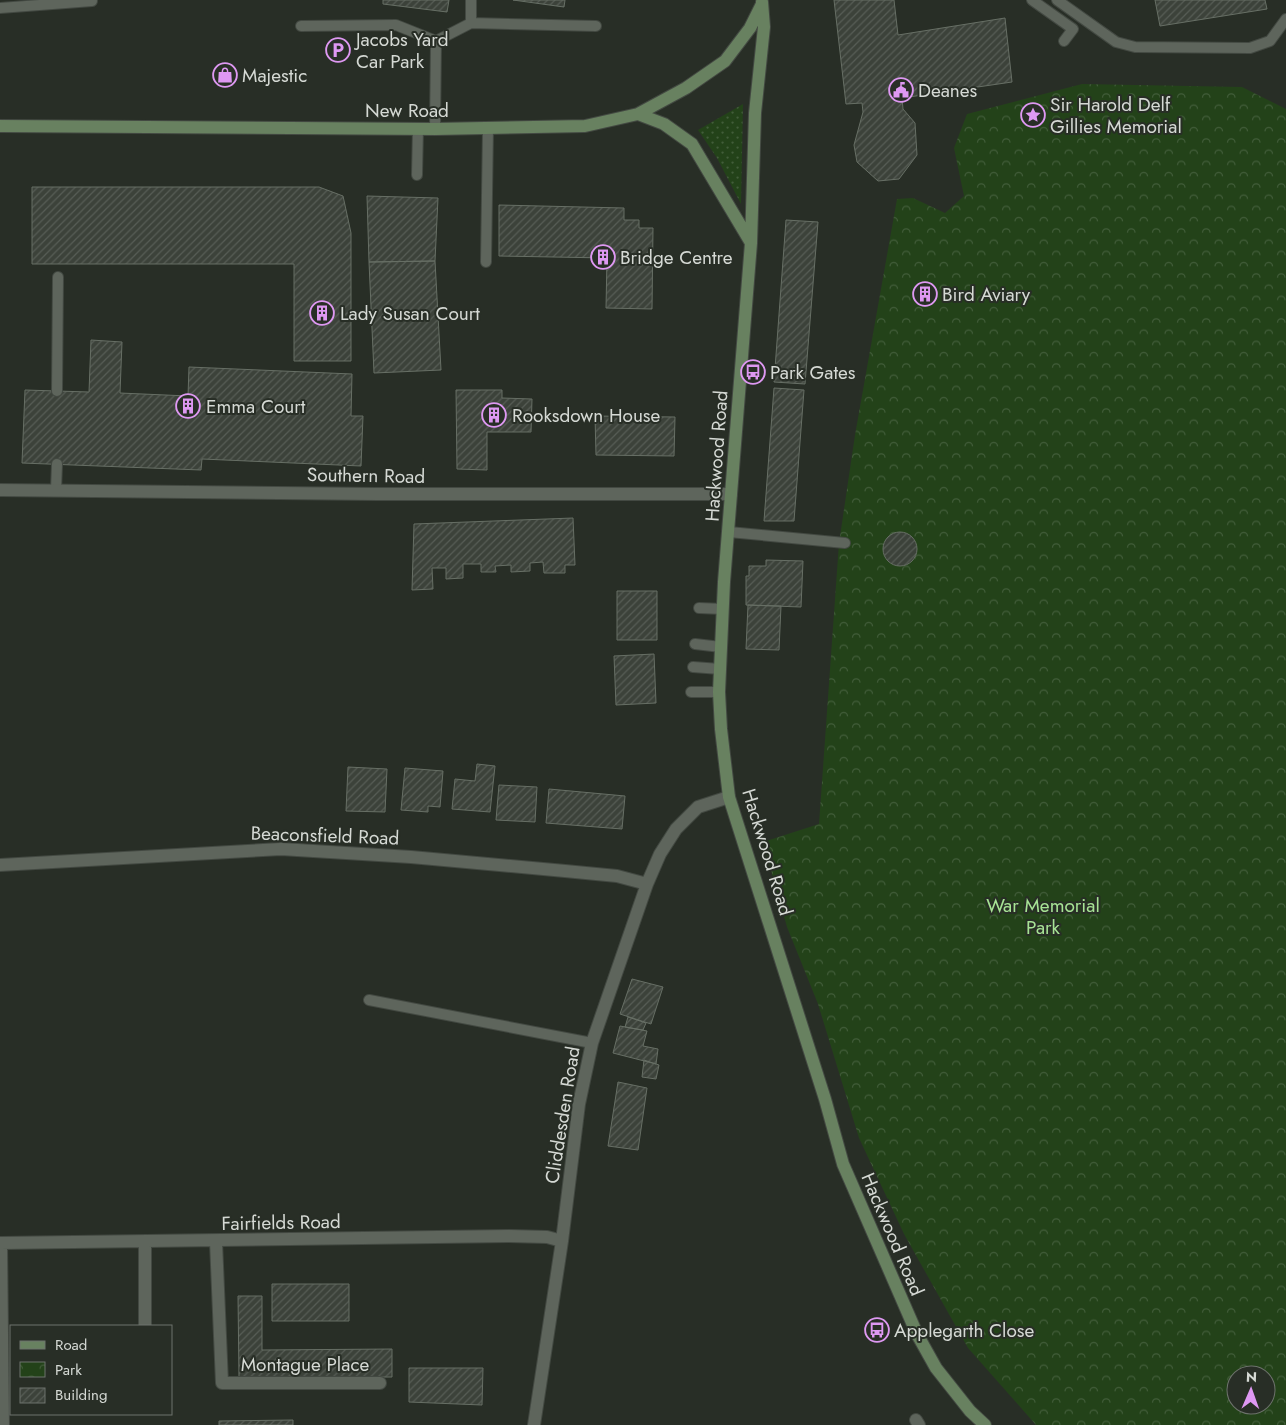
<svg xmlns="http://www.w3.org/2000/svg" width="1286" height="1425" viewBox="0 0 1286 1425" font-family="Jost,sans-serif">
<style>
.grass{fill:url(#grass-dots)}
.park{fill:url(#park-crowns);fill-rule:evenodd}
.building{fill:url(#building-hatch);stroke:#676f65}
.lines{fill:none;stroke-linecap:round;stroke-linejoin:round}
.lane-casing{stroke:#434942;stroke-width:12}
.street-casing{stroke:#434942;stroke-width:14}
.secondary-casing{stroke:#434942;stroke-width:14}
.lane{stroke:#5e655c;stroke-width:10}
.street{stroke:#5e655c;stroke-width:12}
.secondary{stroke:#688160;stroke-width:12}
.labels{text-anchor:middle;stroke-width:4;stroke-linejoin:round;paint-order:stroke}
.poi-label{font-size:19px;fill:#d5d9d4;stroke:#282e26;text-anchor:start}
.street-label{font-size:19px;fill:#d5d9d4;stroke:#282e26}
.park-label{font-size:19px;fill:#a7e395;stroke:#282e26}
</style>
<defs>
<pattern id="grass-dots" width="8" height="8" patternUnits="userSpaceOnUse" patternTransform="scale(1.25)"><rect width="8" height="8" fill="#234219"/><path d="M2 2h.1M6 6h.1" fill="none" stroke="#425d3a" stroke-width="1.8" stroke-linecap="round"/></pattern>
<pattern id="park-crowns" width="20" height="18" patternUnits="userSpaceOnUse" patternTransform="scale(1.25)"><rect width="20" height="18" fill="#234219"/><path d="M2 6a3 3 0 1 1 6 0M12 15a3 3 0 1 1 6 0" fill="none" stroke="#425d3a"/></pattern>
<pattern id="building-hatch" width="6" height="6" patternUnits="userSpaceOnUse" patternTransform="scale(1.25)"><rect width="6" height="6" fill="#3c423a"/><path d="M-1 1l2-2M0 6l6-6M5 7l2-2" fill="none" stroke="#575d56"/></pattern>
</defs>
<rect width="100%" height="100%" fill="#282e26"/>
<path class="grass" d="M743,104L741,204L717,158L698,130Z"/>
<path class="park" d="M1082,84L1242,87L1286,109V1425H1036L968,1348L904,1234L859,1138L818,1004L787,927L763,842L819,824L839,543L855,435L897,199L913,198L945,213L964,196L954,148L967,114ZM1236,1375H1266V1405H1236Z"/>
<path class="building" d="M383,0H449L447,12L383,4Z
M513,0H565L564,7Z
M834,0H894L898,35L1005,18L1012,82L902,98L903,109L915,123L917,155L899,179L878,181L857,162L854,145L863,112L862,103L846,104Z
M1155,0H1265L1267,9L1160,26Z
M32,187H319L343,196L351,233V361H294V264H32Z
M367,196L438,198L435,261L369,262Z
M499,205L624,208V220H639V228H653L652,309L606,308L607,258L499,256Z
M786,220L818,222L805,384L774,382Z
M435,261L441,370L374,373L369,262Z
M914 295a11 11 0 1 1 22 0a11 11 0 1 1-22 0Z
M91,340L122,342L120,393L188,396L189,367L352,374L351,416H363L361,466L202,459L201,470L22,463L25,390L89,392Z
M774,388L804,390L794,521H764Z
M456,390H502V398L532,399L531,432H487V470L457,469Z
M595,416L675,417L674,456L596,455Z
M573,518L575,565H565V573H544L543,562L530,563V571L511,572V565L495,566L496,572H481V564H463V578L446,579V568H432L433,589L412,590L414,524Z
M883 549a17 17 0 1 1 34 0a17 17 0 1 1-34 0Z
M766,560L803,561L801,607L746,605V576H749V566H766Z
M617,591H657V640H617Z
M748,605L781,606L779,650L746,649Z
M654,654L656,703L616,705L614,656Z
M477,764L495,766L490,812L452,809L455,779L475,781Z
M348,767L387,769L385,812L346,811Z
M405,768L443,771L440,807L428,806V812L401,810Z
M499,785L537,787L535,822L496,820Z
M549,789L625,796L622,829L546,823Z
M632,979L663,987L651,1024L620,1014Z
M628,1017L646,1023L643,1030L625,1027Z
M620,1026L647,1031L643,1046L658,1049L656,1064L613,1053Z
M644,1060L659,1065L656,1079L642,1077Z
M618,1082L647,1088L638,1150L608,1146Z
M272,1284H349V1321H272Z
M238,1296H262V1350L392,1349V1377L239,1378Z
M409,1368H483L482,1405L409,1402Z
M293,1420V1425H219V1421Z"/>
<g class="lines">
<g class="lane-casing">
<path id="lane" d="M471,0V23
M1032,0L1073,29L1064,41
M1057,0L1116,42L1135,47L1250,48L1270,41L1286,19
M0,8L92,1
M301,26L396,25L436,41L471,23L596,26
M435,129L436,41
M417,175L418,128
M486,262L488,128
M57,391L58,277
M56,490L57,464
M729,532L845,543
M699,608L723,609
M695,644L721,647
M693,667L720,669
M691,692H719
M369,1000L592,1043"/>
</g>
<g class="street-casing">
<path id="street" d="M0,490L375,494H731
M0,865L281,849L411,857L565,871L617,876L647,884
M216,1242L222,1383H380
M0,1243L509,1236L547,1237L562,1241
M1,1243L3,1425
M145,1326V1242
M916,1420L919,1425
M534,1425L562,1241L579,1104L592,1043L647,884L660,854L676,829L698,807L729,797"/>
</g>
<g class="secondary-casing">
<path id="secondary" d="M762,2L764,27L755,113L751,243L724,582L719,692L721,729L729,797L825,1099L843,1164L917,1334L936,1368L970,1411L985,1425
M638,114L664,124L692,144L751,243
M0,126L435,129L585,126L638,114L686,88L725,61L750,28L762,4"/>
</g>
<use href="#lane" class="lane"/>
<use href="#street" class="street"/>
<use href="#secondary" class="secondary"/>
</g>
<defs>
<g id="parking-ring" transform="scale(1.25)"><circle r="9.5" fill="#282e26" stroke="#de98f2" stroke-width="1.5"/><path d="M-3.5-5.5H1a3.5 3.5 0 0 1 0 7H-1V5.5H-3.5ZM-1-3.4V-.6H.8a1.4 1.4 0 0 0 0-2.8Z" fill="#de98f2"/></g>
<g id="shop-ring" transform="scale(1.25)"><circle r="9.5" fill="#282e26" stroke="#de98f2" stroke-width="1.5"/><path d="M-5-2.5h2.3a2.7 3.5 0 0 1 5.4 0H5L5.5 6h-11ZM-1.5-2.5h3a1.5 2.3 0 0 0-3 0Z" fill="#de98f2"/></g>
<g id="civic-ring" transform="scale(1.25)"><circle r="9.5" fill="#282e26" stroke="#de98f2" stroke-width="1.5"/><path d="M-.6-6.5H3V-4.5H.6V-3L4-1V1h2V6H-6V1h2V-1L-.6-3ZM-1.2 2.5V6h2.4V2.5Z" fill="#de98f2"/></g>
<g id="sight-ring" transform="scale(1.25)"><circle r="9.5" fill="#282e26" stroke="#de98f2" stroke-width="1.5"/><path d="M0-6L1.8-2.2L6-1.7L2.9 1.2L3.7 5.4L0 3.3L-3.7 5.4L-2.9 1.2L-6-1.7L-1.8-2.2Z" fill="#de98f2"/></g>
<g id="building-ring" transform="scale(1.25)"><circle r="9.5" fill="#282e26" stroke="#de98f2" stroke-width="1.5"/><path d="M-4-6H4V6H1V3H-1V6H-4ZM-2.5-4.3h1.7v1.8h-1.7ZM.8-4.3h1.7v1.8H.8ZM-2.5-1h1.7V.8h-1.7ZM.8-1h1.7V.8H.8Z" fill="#de98f2"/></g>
<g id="bus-ring" transform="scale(1.25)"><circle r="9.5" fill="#282e26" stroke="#de98f2" stroke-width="1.5"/><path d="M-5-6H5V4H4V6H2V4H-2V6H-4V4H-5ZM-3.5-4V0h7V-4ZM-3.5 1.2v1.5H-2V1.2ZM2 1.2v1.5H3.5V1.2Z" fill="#de98f2"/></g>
</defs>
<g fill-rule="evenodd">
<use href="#parking-ring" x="338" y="50"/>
<use href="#shop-ring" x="225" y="75"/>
<use href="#civic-ring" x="901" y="90"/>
<use href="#sight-ring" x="1033" y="115"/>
<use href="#building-ring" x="603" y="257"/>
<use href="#building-ring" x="925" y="294"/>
<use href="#building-ring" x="322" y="313"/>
<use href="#bus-ring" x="753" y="372"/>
<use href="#building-ring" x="188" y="406"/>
<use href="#building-ring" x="494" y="415"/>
<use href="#bus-ring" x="877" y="1330"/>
</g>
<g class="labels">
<g class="poi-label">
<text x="356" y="46">Jacobs Yard<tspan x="356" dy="22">Car Park</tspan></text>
<text x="242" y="82">Majestic</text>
<text x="918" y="97">Deanes</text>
<text x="1050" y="111">Sir Harold Delf<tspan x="1050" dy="22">Gillies Memorial</tspan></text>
<text x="620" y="264">Bridge Centre</text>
<text x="942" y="301">Bird Aviary</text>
<text x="340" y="320">Lady Susan Court</text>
<text x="770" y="379">Park Gates</text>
<text x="206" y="413">Emma Court</text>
<text x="512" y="422">Rooksdown House</text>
<text x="894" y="1337">Applegarth Close</text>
</g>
<g class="street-label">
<text x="407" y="117">New Road</text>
<text transform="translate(716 456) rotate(-86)" y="7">Hackwood Road</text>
<text transform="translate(366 475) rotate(1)" y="7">Southern Road</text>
<text transform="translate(325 835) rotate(2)" y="7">Beaconsfield Road</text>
<text transform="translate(768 852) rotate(73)" y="7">Hackwood Road</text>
<text transform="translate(562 1115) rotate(-81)" y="7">Cliddesden Road</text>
<text transform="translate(281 1222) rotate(-1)" y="7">Fairfields Road</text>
<text transform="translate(893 1234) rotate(67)" y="7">Hackwood Road</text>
<text x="305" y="1371">Montague Place</text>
</g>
<g class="park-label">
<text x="1043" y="912">War Memorial<tspan x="1043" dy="22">Park</tspan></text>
</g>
</g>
<rect x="10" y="1325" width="162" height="90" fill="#282e26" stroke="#6d726c"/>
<rect x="20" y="1341" width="25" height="8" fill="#688160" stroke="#6d726c"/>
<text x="55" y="1350" font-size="15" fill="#d5d9d4">Road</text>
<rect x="20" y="1362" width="25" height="15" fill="url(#park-crowns)" stroke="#6d726c"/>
<text x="55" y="1375" font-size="15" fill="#d5d9d4">Park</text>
<rect x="20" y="1388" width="25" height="15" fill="url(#building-hatch)" stroke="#6d726c"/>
<text x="55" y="1400" font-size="15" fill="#d5d9d4">Building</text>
<g transform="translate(1251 1390) rotate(2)"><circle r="24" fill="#282e26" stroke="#6d726c"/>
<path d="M0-4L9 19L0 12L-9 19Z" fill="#de98f2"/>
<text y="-8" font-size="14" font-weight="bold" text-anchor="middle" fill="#d5d9d4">N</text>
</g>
</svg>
